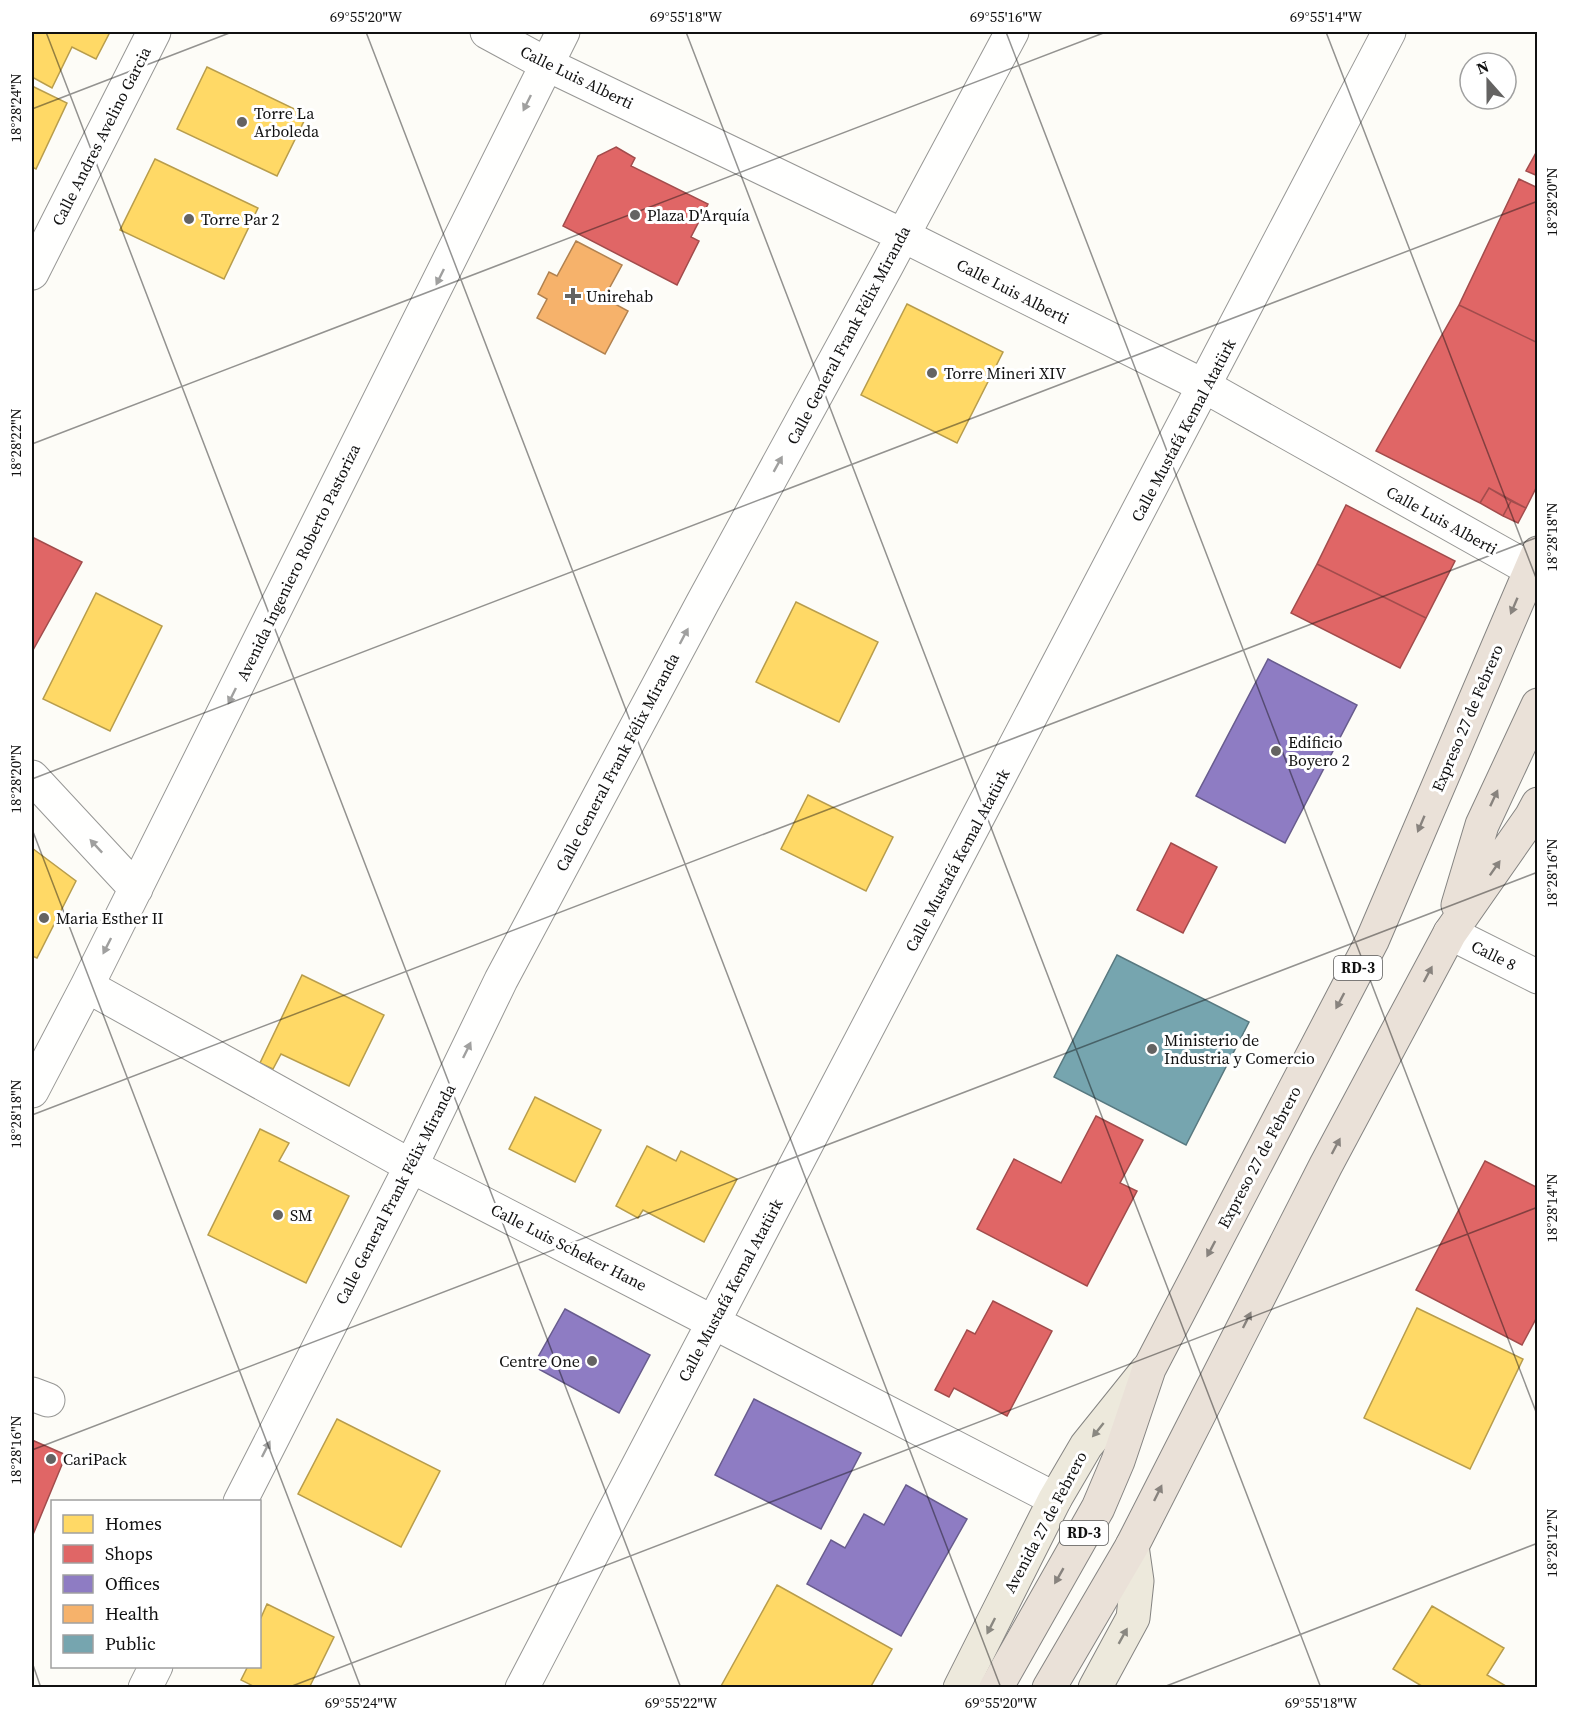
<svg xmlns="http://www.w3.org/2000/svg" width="1569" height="1719" viewBox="0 0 1569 1719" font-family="'Source Serif 4',serif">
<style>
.homes{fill:#ffd966;stroke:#b89d4c;stroke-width:1.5}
.shops{fill:#e06666;stroke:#a24c4c;stroke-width:1.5}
.offices{fill:#8e7cc3;stroke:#685c8e;stroke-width:1.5}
.health{fill:#f6b26b;stroke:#b18250;stroke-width:1.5}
.public{fill:#76a5af;stroke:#587980;stroke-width:1.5}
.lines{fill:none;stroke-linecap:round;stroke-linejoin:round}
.minor-casing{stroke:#979795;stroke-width:35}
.major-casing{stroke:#858482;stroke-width:35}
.highway-casing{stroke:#858482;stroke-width:35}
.minor{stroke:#fffffe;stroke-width:33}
.major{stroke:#ede9dc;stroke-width:33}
.highway{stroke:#eae1d8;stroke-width:33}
.oneway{fill:#a0a09f}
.oneway2{fill:#88837e}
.oneway3{fill:#8a8881}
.ticks{fill:none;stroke:#111;stroke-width:1.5;stroke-opacity:0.45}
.poi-dot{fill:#646362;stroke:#fff;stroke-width:2}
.labels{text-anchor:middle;stroke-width:6;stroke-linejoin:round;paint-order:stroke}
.shield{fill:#fff;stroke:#585858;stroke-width:1.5}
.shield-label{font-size:15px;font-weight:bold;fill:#111}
.street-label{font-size:16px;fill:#111;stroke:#fff}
.poi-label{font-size:16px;fill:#111;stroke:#fff;text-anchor:start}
.neatline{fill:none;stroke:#111;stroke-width:2}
.ticks-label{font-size:15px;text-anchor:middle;fill:#111}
</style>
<rect width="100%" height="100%" fill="#fdfcf7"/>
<path class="homes" d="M32,32H110L96,59L72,47L52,88L32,77Z
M207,67L307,115L277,176L177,129Z
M32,86L67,103L36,169L32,167Z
M155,159L258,208L224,279L120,230Z
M907,304L1003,352L957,443L861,395Z
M96,593L162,626L110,731L43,699Z
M796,602L878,642L839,722L756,682Z
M808,795L893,837L866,891L781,849Z
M32,848L76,881L37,958L32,956Z
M302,975L384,1015L349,1086L281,1054L273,1069L260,1063Z
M535,1097L601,1130L575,1182L509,1149Z
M260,1129L289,1143L279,1161L349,1196L306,1283L208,1235Z
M647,1146L676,1161L681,1151L737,1179L704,1242L643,1210L638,1218L616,1206Z
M1417,1308L1523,1359L1470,1469L1364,1418Z
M337,1419L440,1471L401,1547L298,1494Z
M777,1585L892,1649L870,1688H720Z
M267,1604L334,1637L309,1688H257L241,1680L248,1666H260V1620Z
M1432,1606L1504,1648L1487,1675L1506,1686L1505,1688H1425L1393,1669Z"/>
<path class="shops" d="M616,147L635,158L631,166L708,204L691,237L699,241L677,285L563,226L598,156Z
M1538,149V176L1526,171Z
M1519,179L1538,188V343L1459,305Z
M1459,305L1538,343V484L1526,508L1489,488L1480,503L1376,451Z
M1489,488L1511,501L1503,516L1480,503Z
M1511,501L1526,508L1518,523L1503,516Z
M1346,505L1455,561L1426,618L1317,564Z
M32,537L82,562L33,650L32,649Z
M1317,564L1426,618L1400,668L1291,613Z
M1171,843L1217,867L1183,933L1137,910Z
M1096,1116L1143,1140L1120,1183L1137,1191L1087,1286L977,1229L1014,1159L1061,1183Z
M1485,1161L1538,1188V1315L1522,1345L1416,1290Z
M993,1301L1052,1331L1007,1416L954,1388L949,1397L935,1390L967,1330L975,1334Z
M32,1440L66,1455L32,1537Z"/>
<path class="offices" d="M1268,659L1357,705L1285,843L1196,796Z
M565,1309L650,1355L619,1413L533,1366Z
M754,1399L861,1453L821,1529L715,1475Z
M906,1485L967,1519L901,1636L807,1584L831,1540L845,1548L864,1514L884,1525Z"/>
<path class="health" d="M576,241L622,265L604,298L628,311L605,354L537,318L547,299L538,294L549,272L557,276Z"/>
<path class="public" d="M1117,955L1249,1022L1186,1145L1054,1077Z"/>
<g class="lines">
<g class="minor-casing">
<path id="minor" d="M487,32L546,64L902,235L1206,387L1530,569
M32,273L154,32
M32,777L136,889
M1450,933L1538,977
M87,986L411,1166L1055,1499
M32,1091L87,986L563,32
M32,1394L48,1400
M240,1502L411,1166L501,980L703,602L886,267L1012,32
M145,1688L156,1666
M522,1688C810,1135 1104,585 1389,32"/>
</g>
<g class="major-casing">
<path id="major" d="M960,1688L1055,1499L1086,1446L1147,1370
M1095,1688L1133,1618L1137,1581L1132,1546"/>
</g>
<g class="highway-casing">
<path id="highway" d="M1458,905L1482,825L1538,705
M996,1688L1098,1508L1118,1461L1149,1369L1372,941L1538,553
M1049,1688L1132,1546L1326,1165L1450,933L1531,817L1538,804"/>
</g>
<use href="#minor" class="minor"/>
<use href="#major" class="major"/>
<use href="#highway" class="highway"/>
</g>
<defs><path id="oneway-solid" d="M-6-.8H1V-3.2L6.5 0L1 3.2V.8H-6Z" transform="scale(1.5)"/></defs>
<g class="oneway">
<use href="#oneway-solid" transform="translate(527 103) rotate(116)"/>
<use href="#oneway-solid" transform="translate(440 277) rotate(116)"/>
<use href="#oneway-solid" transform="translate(778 464) rotate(-61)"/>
<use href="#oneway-solid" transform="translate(684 636) rotate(-62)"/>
<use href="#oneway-solid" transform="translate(232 696) rotate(116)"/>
<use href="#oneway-solid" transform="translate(96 846) rotate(-133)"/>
<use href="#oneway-solid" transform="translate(107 946) rotate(117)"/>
<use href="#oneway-solid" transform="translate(467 1050) rotate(-64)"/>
<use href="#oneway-solid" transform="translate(266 1449) rotate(-63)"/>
</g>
<g class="oneway2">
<use href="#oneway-solid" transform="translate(1514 606) rotate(113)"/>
<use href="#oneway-solid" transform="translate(1494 798) rotate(-65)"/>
<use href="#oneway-solid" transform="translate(1421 824) rotate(113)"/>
<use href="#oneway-solid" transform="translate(1495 868) rotate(-55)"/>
<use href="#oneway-solid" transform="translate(1428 974) rotate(-62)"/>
<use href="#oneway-solid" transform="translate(1340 1001) rotate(118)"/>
<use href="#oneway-solid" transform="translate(1336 1146) rotate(-62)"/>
<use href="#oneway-solid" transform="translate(1211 1249) rotate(118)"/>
<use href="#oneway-solid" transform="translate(1247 1320) rotate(-63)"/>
<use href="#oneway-solid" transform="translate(1158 1493) rotate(-64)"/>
<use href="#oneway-solid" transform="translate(1059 1576) rotate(120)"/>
</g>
<g class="oneway3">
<use href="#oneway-solid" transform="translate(1098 1430) rotate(129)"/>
<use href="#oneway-solid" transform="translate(991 1626) rotate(117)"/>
<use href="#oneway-solid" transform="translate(1123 1636) rotate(-61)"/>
</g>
<path class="ticks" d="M46,32L681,1688M366,32L1001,1688M686,32L1321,1688M1006,32L1538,1417M1326,32L1538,583M32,109L232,32M32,444L1106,32M32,779L1538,201M32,829L361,1688M32,1115L1538,537M32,1450L1538,872M32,1662L41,1688M287,1688L1538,1207M1161,1688L1538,1543"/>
<g class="poi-dot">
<circle cx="242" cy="122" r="6"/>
<circle cx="635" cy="215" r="6"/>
<circle cx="189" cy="219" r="6"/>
<path d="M570 287h6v6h6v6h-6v6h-6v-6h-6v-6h6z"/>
<circle cx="932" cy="373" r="6"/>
<circle cx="1276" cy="751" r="6"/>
<circle cx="44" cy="918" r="6"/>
<circle cx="1152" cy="1049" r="6"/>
<circle cx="278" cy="1215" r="6"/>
<circle cx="592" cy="1361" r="6"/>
<circle cx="51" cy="1459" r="6"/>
</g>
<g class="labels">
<g class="shield">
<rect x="1334" y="956" width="48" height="24" rx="4.5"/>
<rect x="1060" y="1521" width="48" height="24" rx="4.5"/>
</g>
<g class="shield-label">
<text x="1358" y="973">RD-3</text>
<text x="1084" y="1538">RD-3</text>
</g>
<g class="street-label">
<text transform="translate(577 77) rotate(26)" y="6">Calle Luis Alberti</text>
<text transform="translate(101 136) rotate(-63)" y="6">Calle Andres Avelino Garcia</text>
<text transform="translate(1013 291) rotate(27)" y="6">Calle Luis Alberti</text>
<text transform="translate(848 335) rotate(-62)" y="6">Calle General Frank Félix Miranda</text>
<text transform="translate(1183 430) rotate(-62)" y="6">Calle Mustafá Kemal Atatürk</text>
<text transform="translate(1442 520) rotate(29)" y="6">Calle Luis Alberti</text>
<text transform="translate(298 562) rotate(-64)" y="6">Avenida Ingeniero Roberto Pastoriza</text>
<text transform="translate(1467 718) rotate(-67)" y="6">Expreso 27 de Febrero</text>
<text transform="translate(617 762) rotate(-62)" y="6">Calle General Frank Félix Miranda</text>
<text transform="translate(957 860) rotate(-62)" y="6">Calle Mustafá Kemal Atatürk</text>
<text transform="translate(1494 955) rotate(26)" y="6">Calle 8</text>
<text transform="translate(1259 1157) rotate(-62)" y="6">Expreso 27 de Febrero</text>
<text transform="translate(395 1194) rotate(-63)" y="6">Calle General Frank Félix Miranda</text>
<text transform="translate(569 1247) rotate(27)" y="6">Calle Luis Scheker Hane</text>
<text transform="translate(730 1290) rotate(-62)" y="6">Calle Mustafá Kemal Atatürk</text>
<text transform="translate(1045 1522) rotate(-62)" y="6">Avenida 27 de Febrero</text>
</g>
<g class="poi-label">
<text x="254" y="119">Torre La<tspan x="254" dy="18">Arboleda</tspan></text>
<text x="647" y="221">Plaza D'Arquía</text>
<text x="201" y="225">Torre Par 2</text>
<text x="586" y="302">Unirehab</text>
<text x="944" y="379">Torre Mineri XIV</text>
<text x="1288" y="748">Edificio<tspan x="1288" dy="18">Boyero 2</tspan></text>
<text x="56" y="924">Maria Esther II</text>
<text x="1164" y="1046">Ministerio de<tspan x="1164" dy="18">Industria y Comercio</tspan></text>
<text x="290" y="1221">SM</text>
<text x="580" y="1367" text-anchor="end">Centre One</text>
<text x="63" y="1465">CariPack</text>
</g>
</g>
<rect width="1569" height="1719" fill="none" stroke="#ffffff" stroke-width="66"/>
<rect x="51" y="1500" width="210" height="168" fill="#ffffff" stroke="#a0a0a0" stroke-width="1.5"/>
<rect x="63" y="1515" width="30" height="18" fill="#ffd966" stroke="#a0a0a0" stroke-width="1.5"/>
<text x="105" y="1530" font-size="18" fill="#111111">Homes</text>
<rect x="63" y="1545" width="30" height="18" fill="#e06666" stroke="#a0a0a0" stroke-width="1.5"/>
<text x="105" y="1560" font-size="18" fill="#111111">Shops</text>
<rect x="63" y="1575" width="30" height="18" fill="#8e7cc3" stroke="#a0a0a0" stroke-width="1.5"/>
<text x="105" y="1590" font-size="18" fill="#111111">Offices</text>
<rect x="63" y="1605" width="30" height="18" fill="#f6b26b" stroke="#a0a0a0" stroke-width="1.5"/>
<text x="105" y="1620" font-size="18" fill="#111111">Health</text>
<rect x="63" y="1635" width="30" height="18" fill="#76a5af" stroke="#a0a0a0" stroke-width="1.5"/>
<text x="105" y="1650" font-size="18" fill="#111111">Public</text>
<g transform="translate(1488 81) rotate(339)"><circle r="28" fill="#ffffff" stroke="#a0a0a0" stroke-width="1.5"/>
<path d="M0-4.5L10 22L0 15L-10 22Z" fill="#646362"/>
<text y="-9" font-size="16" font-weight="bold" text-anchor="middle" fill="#111111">N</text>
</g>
<rect x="33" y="33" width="1503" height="1653" class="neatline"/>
<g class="ticks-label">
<text x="366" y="22">69°55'20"W</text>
<text x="686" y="22">69°55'18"W</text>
<text x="1006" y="22">69°55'16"W</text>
<text x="1326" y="22">69°55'14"W</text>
<text transform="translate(16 108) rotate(-90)" y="5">18°28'24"N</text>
<text transform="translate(1552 202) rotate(-90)" y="5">18°28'20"N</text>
<text transform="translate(16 443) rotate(-90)" y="5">18°28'22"N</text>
<text transform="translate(1552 537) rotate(-90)" y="5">18°28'18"N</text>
<text transform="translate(16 779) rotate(-90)" y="5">18°28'20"N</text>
<text transform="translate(1552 873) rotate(-90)" y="5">18°28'16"N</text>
<text transform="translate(16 1114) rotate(-90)" y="5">18°28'18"N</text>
<text transform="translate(1552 1208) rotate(-90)" y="5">18°28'14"N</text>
<text transform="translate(16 1450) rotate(-90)" y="5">18°28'16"N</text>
<text transform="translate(1552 1543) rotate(-90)" y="5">18°28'12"N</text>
<text x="361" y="1708">69°55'24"W</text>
<text x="681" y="1708">69°55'22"W</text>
<text x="1001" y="1708">69°55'20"W</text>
<text x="1321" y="1708">69°55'18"W</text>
</g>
</svg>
